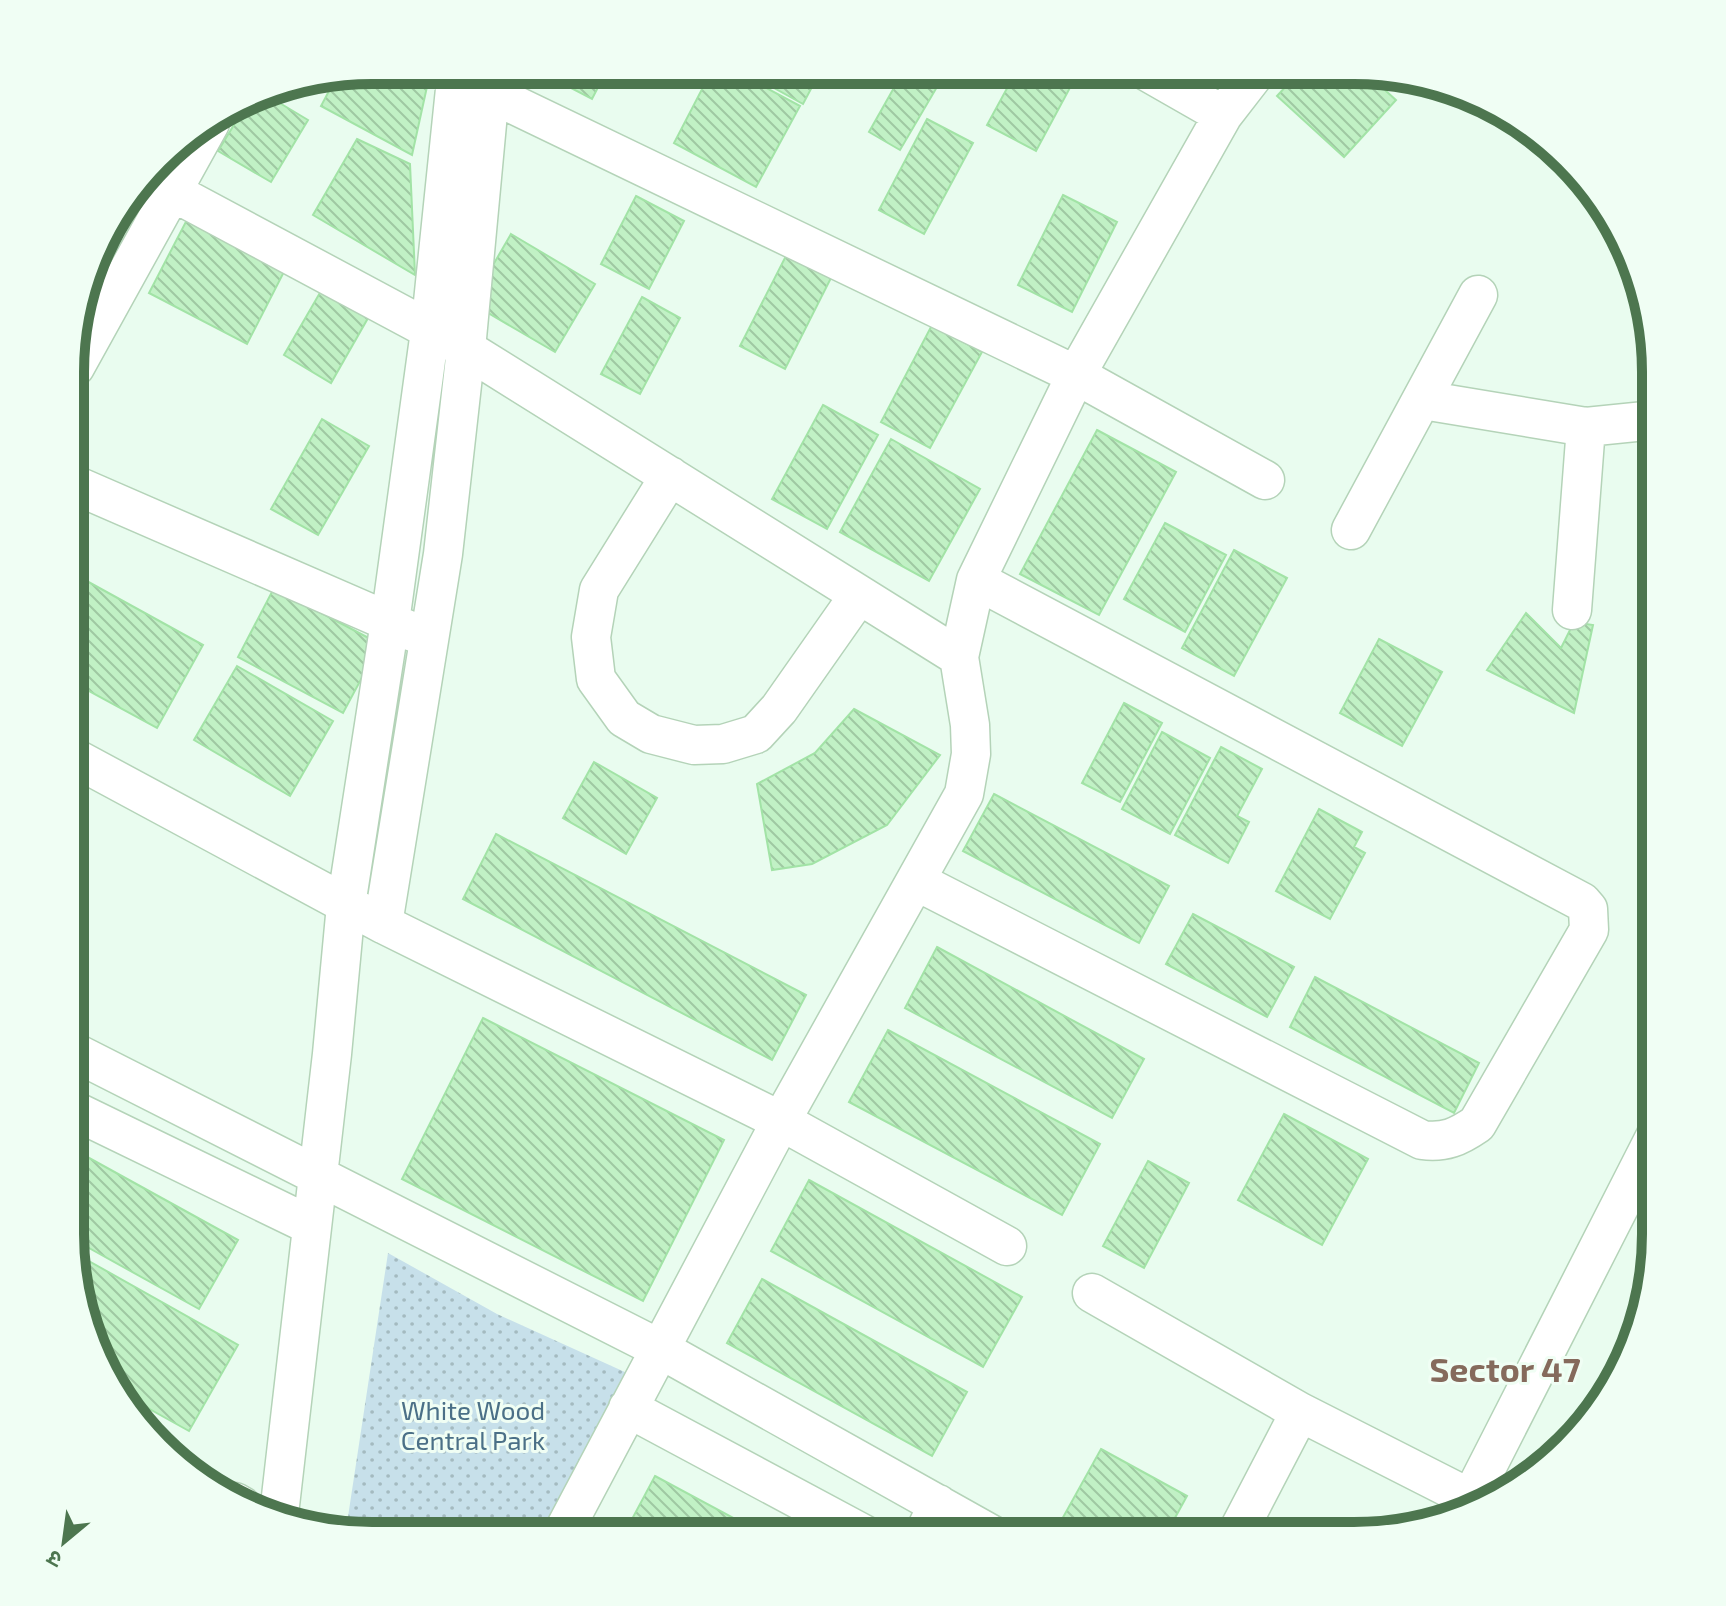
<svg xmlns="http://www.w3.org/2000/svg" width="1726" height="1606" viewBox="0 0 1726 1606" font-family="'Exo 2','Noto Sans Devanagari',sans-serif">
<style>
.park{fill:url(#park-dots)}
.building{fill:url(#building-back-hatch);stroke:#a2e3a6;stroke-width:2}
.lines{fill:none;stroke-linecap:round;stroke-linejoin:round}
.minor-casing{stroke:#b4d3b8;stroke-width:41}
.minor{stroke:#fff;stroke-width:38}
.labels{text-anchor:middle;stroke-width:6;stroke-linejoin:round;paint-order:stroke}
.park-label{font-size:26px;fill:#4b7087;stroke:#f0fef4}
.district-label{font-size:34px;font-weight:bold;fill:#856a5c;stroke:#f0fef4}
.rim{fill:none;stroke:#4d764f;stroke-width:10}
</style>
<defs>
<pattern id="park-dots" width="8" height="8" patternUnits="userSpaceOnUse" patternTransform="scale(2)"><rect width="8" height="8" fill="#c7e0ea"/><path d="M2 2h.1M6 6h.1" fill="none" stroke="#a4bac0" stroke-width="1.8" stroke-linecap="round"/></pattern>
<pattern id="building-back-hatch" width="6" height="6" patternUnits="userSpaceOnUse" patternTransform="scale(2)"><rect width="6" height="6" fill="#c1f1c5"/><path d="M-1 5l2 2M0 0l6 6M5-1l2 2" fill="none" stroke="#9fc8a2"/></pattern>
</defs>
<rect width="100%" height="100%" fill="#e9fcef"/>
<path class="park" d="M388,1253L497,1314L627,1373L549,1536H371L346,1530Z"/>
<path class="building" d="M372,70H424L430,73L412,155L321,106L337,76Z
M554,70H607L592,99L550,77Z
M712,70H733L800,106L756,187L674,143Z
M774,70H821L803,104L767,84Z
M904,70L937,87L900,150L869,132Z
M991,70H1012L1004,86L987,77Z
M1017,70H1047L1072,84L1036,151L987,125Z
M1300,71H1364L1396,100L1344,157L1277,96Z
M263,93L308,120L271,182L218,151L248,102Z
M927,119L973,143L924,234L879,210Z
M357,139L410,164L415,275L313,215Z
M1063,195L1117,222L1072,312L1018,285Z
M636,196L684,221L649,289L601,264Z
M129,198H130L92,271L110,221Z
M191,212L289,262L247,344L149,293Z
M511,234L595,284L555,352L471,303Z
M788,252L832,276L785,369L740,346Z
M325,284L372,311L331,383L284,355Z
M642,297L680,318L640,394L601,374Z
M932,325L982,352L930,448L881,422Z
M823,405L878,435L827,529L772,499Z
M322,419L369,446L318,535L271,509Z
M1097,430L1176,472L1099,615L1020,574Z
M891,439L980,489L929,581L840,532Z
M1165,523L1226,555L1185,632L1124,599Z
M1234,550L1287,578L1234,676L1182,648Z
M74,574L203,645L157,728L74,683Z
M274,588L380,644L343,713L238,657Z
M1526,613L1561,648L1574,622L1593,625L1574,713L1487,670Z
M1379,639L1442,672L1402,746L1340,713Z
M237,666L333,721L290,796L194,740Z
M1124,703L1162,723L1120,802L1082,783Z
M854,709L940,755L887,825L812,864L772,870L757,784L815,753Z
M1162,732L1210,758L1170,834L1122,809Z
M1221,747L1262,769L1237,816L1249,822L1228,863L1175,835Z
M594,762L657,798L626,854L563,818Z
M994,794L1169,886L1139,943L963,851Z
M1319,809L1362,832L1354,847L1365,853L1330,919L1276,891Z
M496,834L806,995L772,1060L463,899Z
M1193,914L1294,967L1267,1017L1166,964Z
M937,947L1144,1059L1112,1118L905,1008Z
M1315,977L1479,1063L1454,1113L1290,1027Z
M483,1018L724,1140L643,1301L402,1179Z
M888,1030L1100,1144L1062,1215L849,1102Z
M1284,1114L1368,1159L1322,1245L1238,1200Z
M71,1148L238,1240L199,1309L71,1238Z
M1148,1161L1189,1183L1144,1268L1103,1246Z
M809,1180L1022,1297L983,1367L771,1251Z
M71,1251L238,1345L189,1431L119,1392L93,1349Z
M762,1279L967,1392L932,1456L727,1343Z
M1101,1449L1187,1496L1165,1536H1067L1056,1530Z
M655,1476L767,1536H623Z"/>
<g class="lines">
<g class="minor-casing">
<path id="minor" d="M442,70L1076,375L1265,480
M1146,71L1223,115
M171,191L466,349L959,657
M75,367L210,123
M1423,400L1586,427L1655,420
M670,476L599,590L591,637L596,679L624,718L651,734L694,745L723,744L756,734L779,709L859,595
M75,485L413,632
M1351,530L1478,295
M1572,610L1586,427
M73,757L383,924L781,1121L1007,1246
M916,881L1422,1140C1445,1143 1458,1137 1477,1124L1589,930L1588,909L1582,902L976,580
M383,924L443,554L466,349L492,70
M72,1051L660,1349L994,1536
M71,1109L312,1226
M1092,1293L1300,1412L1483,1505
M628,1408L867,1536
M1471,1498L1656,1135
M235,1502L242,1506
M279,1514L332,1054L346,905L390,622L430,331L457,70
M1236,1535L1300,1412
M561,1536L781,1121L964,794L971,754L970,725L959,657L976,580L1076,375L1223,115L1257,71
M923,1536L938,1504"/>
</g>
<use href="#minor" class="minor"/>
</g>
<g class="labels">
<g class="park-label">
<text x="473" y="1420">White Wood<tspan x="473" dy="30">Central Park</tspan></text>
</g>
<g class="district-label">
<text x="1505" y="1382">Sector 47</text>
</g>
</g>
<path d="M0 0H1726V1606H0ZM372 84H1354A288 288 0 0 1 1642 372V1234A288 288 0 0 1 1354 1522H372A288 288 0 0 1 84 1234V372A288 288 0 0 1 372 84Z" fill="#f0fef4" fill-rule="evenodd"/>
<path class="rim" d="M372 84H1354A288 288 0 0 1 1642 372V1234A288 288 0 0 1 1354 1522H372A288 288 0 0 1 84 1234V372A288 288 0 0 1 372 84Z"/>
<g transform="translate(64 1542) rotate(209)" stroke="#f0fef4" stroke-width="6" paint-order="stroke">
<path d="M0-6L14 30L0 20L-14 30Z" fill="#4d764f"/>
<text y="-12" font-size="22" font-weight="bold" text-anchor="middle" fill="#4d764f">उ</text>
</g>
</svg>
